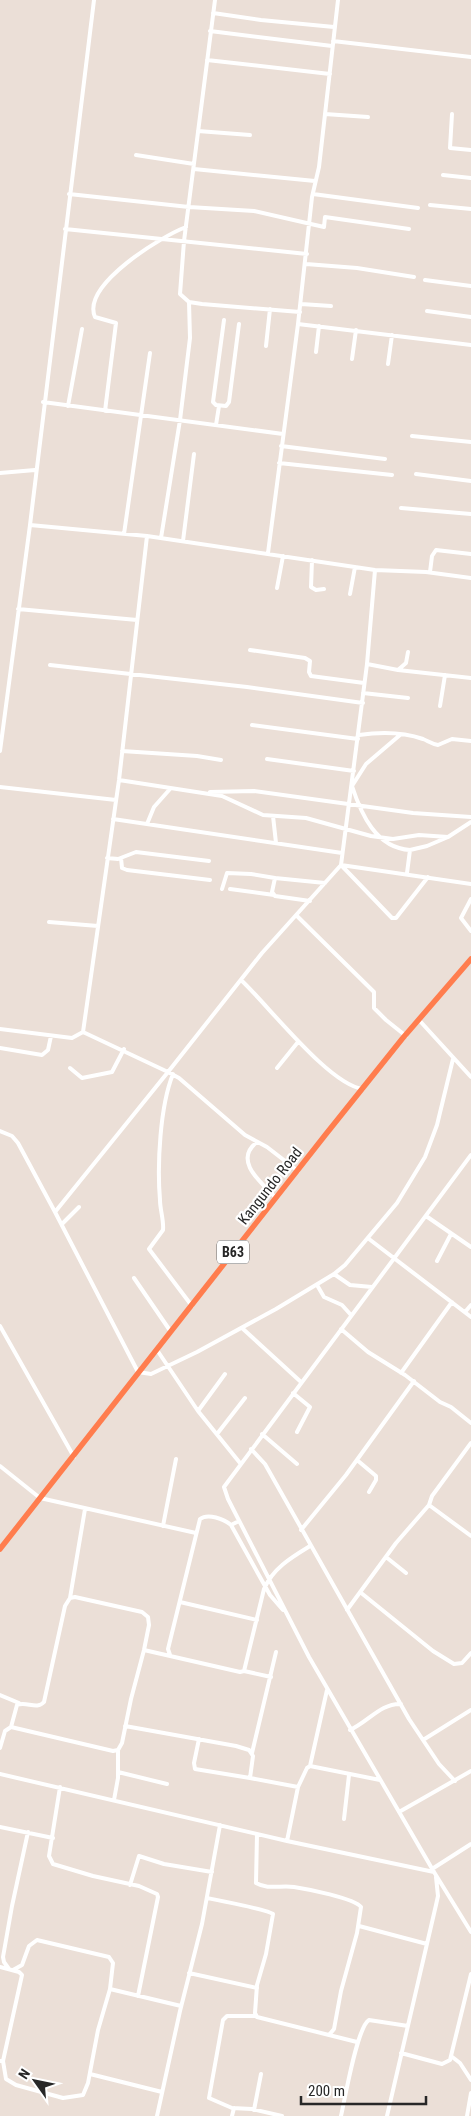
<svg xmlns="http://www.w3.org/2000/svg" width="471" height="2116" viewBox="0 0 471 2116" font-family="'Roboto Condensed',sans-serif">
<style>
.lines{fill:none;stroke-linecap:round;stroke-linejoin:round}
.minor{stroke:#fff;stroke-width:4}
.highway{stroke:#ff7d4e;stroke-width:5.5}
.labels{text-anchor:middle;stroke-width:4.5;stroke-linejoin:round;paint-order:stroke}
.shield{fill:#fff;stroke:#686868;stroke-width:1}
.shield-label{font-size:14px;font-weight:bold;fill:#272727}
.street-label{font-size:15px;fill:#272727;stroke:#fff}
</style>
<rect width="100%" height="100%" fill="#ebdfd7"/>
<g class="lines">
<path class="minor" d="M215,0L184,241L180,294L189,302L202,304L300,312
M213,13L261,20L334,27
M210,31L332,46
M333,41L471,57
M207,60L330,74
M325,114L368,117
M452,114L450,148L471,150
M198,131L250,135
M136,155L194,164
M194,169L315,181
M443,175L471,178
M69,194L189,207L254,211L324,227L325,217L409,229
M313,194L418,208
M430,205L471,209
M65,229L307,254
M306,264L357,268L414,277
M425,280L471,286
M301,304L331,306
M427,311L471,317
M224,320L213,402L216,405L226,406L229,402L239,324
M298,324L471,345
M266,346L270,309
M316,352L319,326
M352,359L356,330
M388,364L392,335
M43,402L283,434
M68,406L82,329
M105,411L116,323L95,317C81,285 162,236 186,227
M216,425L219,406
M412,436L471,442
M281,446L385,459
M279,463L392,475
M0,473L35,470
M416,474L471,481
M401,508L471,514
M30,525L147,536L375,570L426,572L471,578
M124,534L150,353
M161,538L180,420L190,338L189,302
M183,541L194,454
M268,553L298,324L312,197L319,167L338,0
M312,560L311,587L316,590L324,589
M430,572L432,556L436,550L471,554
M277,588L283,556
M350,594L355,567
M18,609L137,620
M250,650L305,658L310,661L309,672L311,676L364,683
M367,664L375,570
M50,665L247,687L363,703
M398,670L471,678
M363,693L408,698
M440,706L445,675
M252,725L358,739
M359,735C379,732 403,732 423,739C428,741 432,744 438,745L452,739L471,741
M400,735L366,764L352,786C361,814 376,848 410,850
M0,751L30,525L94,0
M122,751L197,756L221,760
M267,759L354,771
M119,780L222,796L263,815L306,818L371,836L393,839L419,835L448,837
M0,787L116,800
M210,792L254,791L413,813L471,817
M273,816L276,843
M113,819L342,853
M147,824L154,807L170,789
M107,858L118,859L136,852L209,861
M121,858L122,868L127,870L210,880
M341,865L471,884
M341,865L392,918H396L428,877
M407,873L410,850L427,846L448,837L471,822
M275,878L325,883
M222,889L227,873L251,874L275,878L272,892L275,896L310,901
M230,889L274,895
M471,899L461,918L471,931
M297,916L374,992V1008L386,1020L406,1036
M49,922L98,926
M241,980C268,1005 329,1085 363,1089
M419,1020L471,1077
M0,1029L72,1038L83,1032L119,780L147,536
M83,1032L168,1072L262,953L341,865L367,664L398,670L406,663L408,652
M0,1048L42,1055L48,1050L51,1036
M70,1068L82,1078L112,1072L124,1049
M277,1068L298,1042
M173,1074C160,1106 157,1165 160,1200C160,1210 164,1220 163,1230L149,1249L192,1306
M0,1131L12,1136L18,1143L55,1212
M257,1142C232,1161 263,1184 276,1198
M471,1155L224,1487L228,1499L309,1657L434,1872L471,1932
M298,1171L267,1147L245,1135L179,1078L168,1072L55,1212L138,1372L151,1374L197,1352L276,1309L334,1274L345,1265L397,1203L425,1157L437,1125L453,1059
M426,1216L471,1247
M62,1224L79,1207
M369,1239L471,1317
M437,1261L451,1234
M334,1274L350,1285L372,1287
M134,1278L171,1332
M317,1285L324,1297L342,1305L351,1315
M465,1312L471,1305
M0,1326L74,1457
M242,1328L301,1382
M341,1329L368,1352L405,1375L440,1402L451,1407L471,1423
M157,1350L198,1411L240,1463
M401,1373L452,1302
M293,1393L310,1407L297,1432
M198,1411L225,1374
M217,1434L245,1398
M262,1434L297,1464
M251,1449L265,1464L409,1719L439,1764L455,1781
M357,1460L376,1476V1480L369,1492
M0,1466L40,1498L196,1533
M429,1505L471,1536
M231,1525L270,1595L283,1610
M163,1526L176,1459
M301,1530L346,1475L414,1381
M386,1557L406,1573
M360,1592L433,1651L454,1664L462,1663L471,1653
M70,1598L85,1509
M180,1602L257,1620
M347,1610L396,1543L429,1505L432,1496L471,1443
M144,1650L240,1672L244,1671L264,1589C273,1568 292,1557 310,1546
M170,1655L168,1649L200,1519C208,1513 224,1519 231,1525L239,1521
M244,1671L271,1677
M0,1695L19,1703
M125,1726L236,1746L249,1750L253,1756L250,1778L298,1787
M350,1730C368,1722 381,1703 401,1704
M199,1739L194,1763L195,1769L250,1778
M423,1740L471,1710
M0,1748L5,1731L11,1727L17,1705C26,1701 37,1710 44,1702L65,1606L70,1598L75,1597L142,1612L148,1617L149,1625L144,1650L131,1699L122,1743L118,1750L113,1751L11,1727
M252,1753L276,1652
M310,1766L327,1690
M118,1772L167,1784
M0,1774L287,1841L434,1872
M60,1787L49,1856L53,1864L93,1876L139,1886L157,1894L158,1897L138,1996
M114,1800L118,1778V1750
M399,1812L471,1771
M344,1819L349,1775
M0,1827L53,1838
M257,1834L256,1883C268,1890 281,1885 294,1887C307,1889 354,1898 361,1907L357,1933L341,1991L334,2029L329,2035
M287,1841L298,1787L307,1768L310,1766L380,1780
M432,1869L471,1844
M130,1885L139,1856L164,1864L212,1872
M207,1898C217,1900 269,1910 273,1914L266,1954L257,1985L255,2013L257,2017L357,2042
M359,1926L427,1944
M0,1967L19,1972L22,1975L3,2061H0
M9,1969L4,1962L3,1957L12,1906L28,1832
M189,1973L257,1988
M110,1989L181,2006
M256,2016H227L223,2020L209,2098L232,2108L252,2109L282,2116
M401,2053L442,2064L450,2060L471,1974
M451,2056L460,2063L471,2080
M3,2061L6,2079L16,2085L63,2098L83,2095L88,2083L98,2030L110,1989L113,1963L109,1957L37,1940L29,1946L22,1965L13,1970
M90,2074L162,2092
M254,2110L261,2074
M157,2116L180,2011L202,1924L220,1825
M232,2116L234,2108
M341,2116C345,2099 357,2027 369,2020L408,2026
M387,2116L436,1905L438,1896L436,1877
M467,2116L471,2093"/>
<path class="highway" d="M0,1549L326,1134L402,1039L471,959"/>
</g>
<g class="labels">
<rect class="shield" x="217" y="1240.5" width="32" height="23" rx="4"/>
<g class="shield-label">
<text x="233" y="1257">B63</text>
</g>
<g class="street-label">
<text transform="translate(270 1186) rotate(-52)" y="5">Kangundo Road</text>
</g>
</g>
<g transform="translate(35 2081) rotate(303)" stroke="#ffffff" stroke-width="4" paint-order="stroke">
<path d="M0-4L9 19L0 12L-9 19Z" fill="#272727"/>
<text y="-8" font-size="14" font-weight="bold" text-anchor="middle" fill="#272727">N</text>
</g>
<path d="M301 2096v8h125v-8" fill="none" stroke="#272727" stroke-width="2.5"/>
<text x="308" y="2096" font-size="15" fill="#272727" stroke="#ffffff" stroke-width="4" paint-order="stroke">200 m</text>
</svg>
